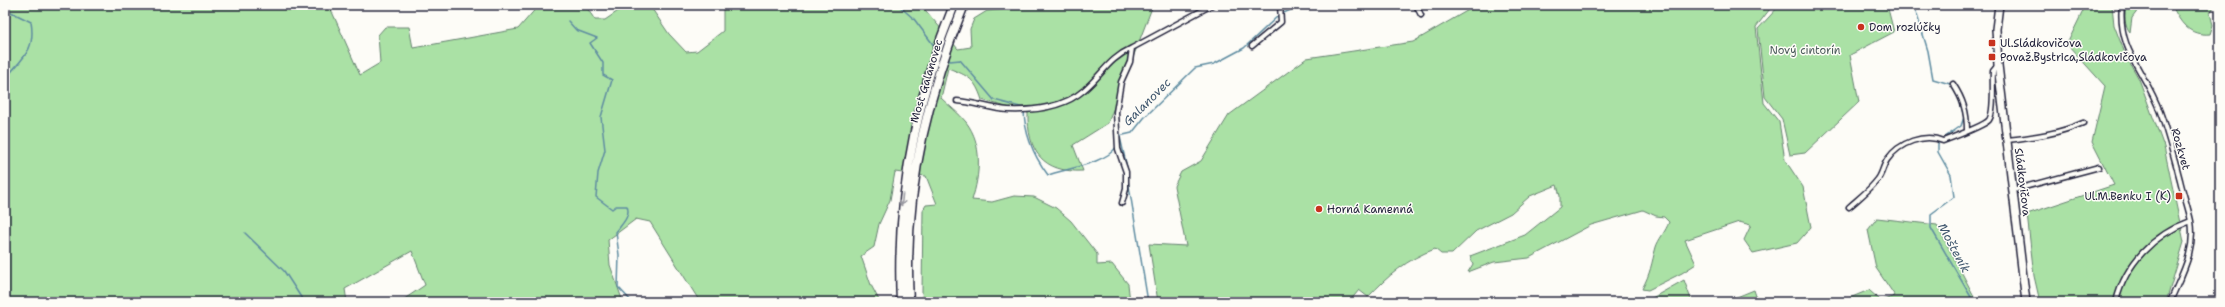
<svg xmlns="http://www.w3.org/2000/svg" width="2225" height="307" viewBox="0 0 2225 307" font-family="'Shantell Sans',sans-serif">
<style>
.green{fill:#aae1a5;stroke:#668270}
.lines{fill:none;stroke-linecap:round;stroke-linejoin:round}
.stream{stroke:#5e8ca1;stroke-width:1.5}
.street-casing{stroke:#22223b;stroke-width:7}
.primary-casing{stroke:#22223b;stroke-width:10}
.highway-casing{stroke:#22223b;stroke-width:11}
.street{stroke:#fdfcf7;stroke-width:4}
.primary{stroke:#fdfcf7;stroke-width:7}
.highway{stroke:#fdfcf7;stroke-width:8}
.oneway{stroke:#9a9aa2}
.poi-dot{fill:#c8321e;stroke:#fdfcf7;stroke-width:1.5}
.labels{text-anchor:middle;stroke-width:3;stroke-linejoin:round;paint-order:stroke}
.poi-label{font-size:11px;fill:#22223b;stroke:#fdfcf7;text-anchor:start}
.park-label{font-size:11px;fill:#4b5b5b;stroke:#fdfcf7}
.street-label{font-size:11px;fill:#22223b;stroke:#fdfcf7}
.water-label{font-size:12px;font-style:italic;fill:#40576e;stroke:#fdfcf7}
</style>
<rect width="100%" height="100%" fill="#fdfcf7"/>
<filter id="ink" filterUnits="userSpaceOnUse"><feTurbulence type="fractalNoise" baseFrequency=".025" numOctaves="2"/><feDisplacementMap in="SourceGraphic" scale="8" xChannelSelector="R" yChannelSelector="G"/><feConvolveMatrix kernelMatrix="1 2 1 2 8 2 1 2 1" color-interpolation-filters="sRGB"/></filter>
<g filter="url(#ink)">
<path class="green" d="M5,5H329L360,75L380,63L378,35L385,27H409L413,48L518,29L539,5H585L595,20H605L627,5L650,6L669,34L686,52L697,51L723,31V5H921L958,49L971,47L970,29L974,19L987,11L1009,9L1017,5H1153L1108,123L1073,145L1083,171C1043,173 1027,151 1028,113L982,100C975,79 969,76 948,68L941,98C949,106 959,113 966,122C983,144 980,175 972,200L992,202L1014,196L1034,197L1056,208L1071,221L1097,254V265L1112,264L1128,284L1130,302H923L922,292L923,210L926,205L937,204L926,176L895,172L890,200L879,224L874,247L861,256L871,285L880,302H700L650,222L636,219L608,240L610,265L623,302H400L425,285L412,251L345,289L347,302H5Z
M1477,5H1773L1756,27L1764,103L1779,122L1785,160L1803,187L1811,227L1797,243L1753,253L1744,240L1751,225L1739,222L1685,240L1696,264L1682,273L1648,290L1642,289C1651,272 1651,265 1656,247C1658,240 1666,231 1669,222L1664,217L1656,216L1643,210L1591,225L1529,258L1494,262L1468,272L1473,264L1470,256L1525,235L1560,207V196L1557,185L1530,196L1511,213L1476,231L1452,254H1441L1435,249C1407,259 1388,276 1368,297L1359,290L1349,302H1158L1149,244L1186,246L1174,186L1181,172L1201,161L1229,115L1307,58L1413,42Z
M1780,5H1887L1894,32L1850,55L1859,102L1805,153L1790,155L1782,119L1765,97L1758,29Z
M2080,5H2112L2114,25L2126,56L2139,79L2164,147L2184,242L2166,302H2040L2034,276L2027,214L2114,185L2092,142L2105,86L2067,44L2083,11Z
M2127,5H2142L2132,18L2130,33C2124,26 2124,14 2127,5Z
M2172,5H2220V6L2215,5L2210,13L2213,25L2210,34C2189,36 2180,23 2172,5Z
M1877,218L1937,225L1977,302H1840L1869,290L1881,301L1895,296L1876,268L1868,230Z
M1684,280L1692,302H1645Z
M1754,290L1758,302H1723L1727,301Z"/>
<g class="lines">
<path class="stream" d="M898,5L914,19L935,47
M1914,5L1928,51L1933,79L1950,84L1959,98L1964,117L1961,126L1938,142V152L1951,175L1954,197L1931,214V228L1971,297V302
M5,9L31,22C36,51 22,58 5,79
M568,21L576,30L597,38L590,43L603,63V75L612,80L601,117L605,150L598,173L596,197L612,209L616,206H627C631,216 622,224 616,232L619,255L618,287L632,302
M948,59L950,61L960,60L994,100L1024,108C1024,134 1033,155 1048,175C1065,169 1107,163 1116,147
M1120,137L1128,172
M1119,138V136L1132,133L1144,118L1195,68L1214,64L1244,48L1279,15L1302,5
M1128,180L1148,302
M245,233L284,271L304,302"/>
<g class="street-casing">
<path id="street" d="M1416,5L1421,15
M2122,5C2117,51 2146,72 2160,112C2168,134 2174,157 2180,180C2183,193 2188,207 2191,221C2196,252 2181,275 2170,302
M1252,46L1281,22L1280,5
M1132,48L1212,5
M1953,84C1963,99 1967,112 1967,130
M957,101C974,102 991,109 1008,110C1034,111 1065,107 1084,90C1103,74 1108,59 1132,48L1130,62L1121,82L1116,112L1118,149L1126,172V189L1122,203
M2007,140C2034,137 2058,134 2083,123
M2013,190L2099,167
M1849,207C1858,199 1870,190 1878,179C1882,174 1883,166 1887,160C1899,142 1925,133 1943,141C1951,138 1985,125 1989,120C1995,111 1992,83 1993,71L1998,65
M2116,302C2125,264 2154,234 2191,221"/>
</g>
<g class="primary-casing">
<path id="primary" d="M1999,5L1996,29L1998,65L2026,302"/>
</g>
<g class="highway-casing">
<path id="highway" d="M901,302C896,198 915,101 954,5
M909,302C903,198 924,101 964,5"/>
</g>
<use href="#street" class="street"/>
<use href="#primary" class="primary"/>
<use href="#highway" class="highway"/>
</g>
<defs><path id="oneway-shaft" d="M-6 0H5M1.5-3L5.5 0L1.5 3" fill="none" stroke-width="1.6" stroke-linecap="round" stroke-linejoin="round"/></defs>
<use class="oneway" href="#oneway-shaft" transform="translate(902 200) rotate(96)"/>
</g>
<g class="poi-dot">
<circle cx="1861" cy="27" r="4"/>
<rect x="1988" y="39" width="8" height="8" rx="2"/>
<rect x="1988" y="53" width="8" height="8" rx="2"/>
<rect x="2175" y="192" width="8" height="8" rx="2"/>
<circle cx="1319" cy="209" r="4"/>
</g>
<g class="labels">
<g class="poi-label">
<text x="1869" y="31">Dom rozlúčky</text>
<text x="2000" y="47">Ul.Sládkovičova</text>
<text x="2000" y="61">Považ.Bystrica,Sládkovičova</text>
<text x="2171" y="200" text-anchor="end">Ul.M.Benku I (K)</text>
<text x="1327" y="213">Horná Kamenná</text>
</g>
<g class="park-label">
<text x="1805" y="54">Nový cintorín</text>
</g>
<g class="street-label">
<text transform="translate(926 81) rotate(-73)" y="4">Most Galanovec</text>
<text transform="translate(2181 149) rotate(74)" y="4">Rozkvet</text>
<text transform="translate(2023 182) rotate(83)" y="4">Sládkovičova</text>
</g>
<g class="water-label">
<text transform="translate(1147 102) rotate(-45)" y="4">Galanovec</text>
<text transform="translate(1954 248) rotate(62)" y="4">Mošteník</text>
</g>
</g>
<rect width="2225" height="307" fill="none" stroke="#fdfcf7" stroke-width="20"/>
<rect x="10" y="10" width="2205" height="287" fill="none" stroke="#22223b" stroke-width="1.5" filter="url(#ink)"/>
</svg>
